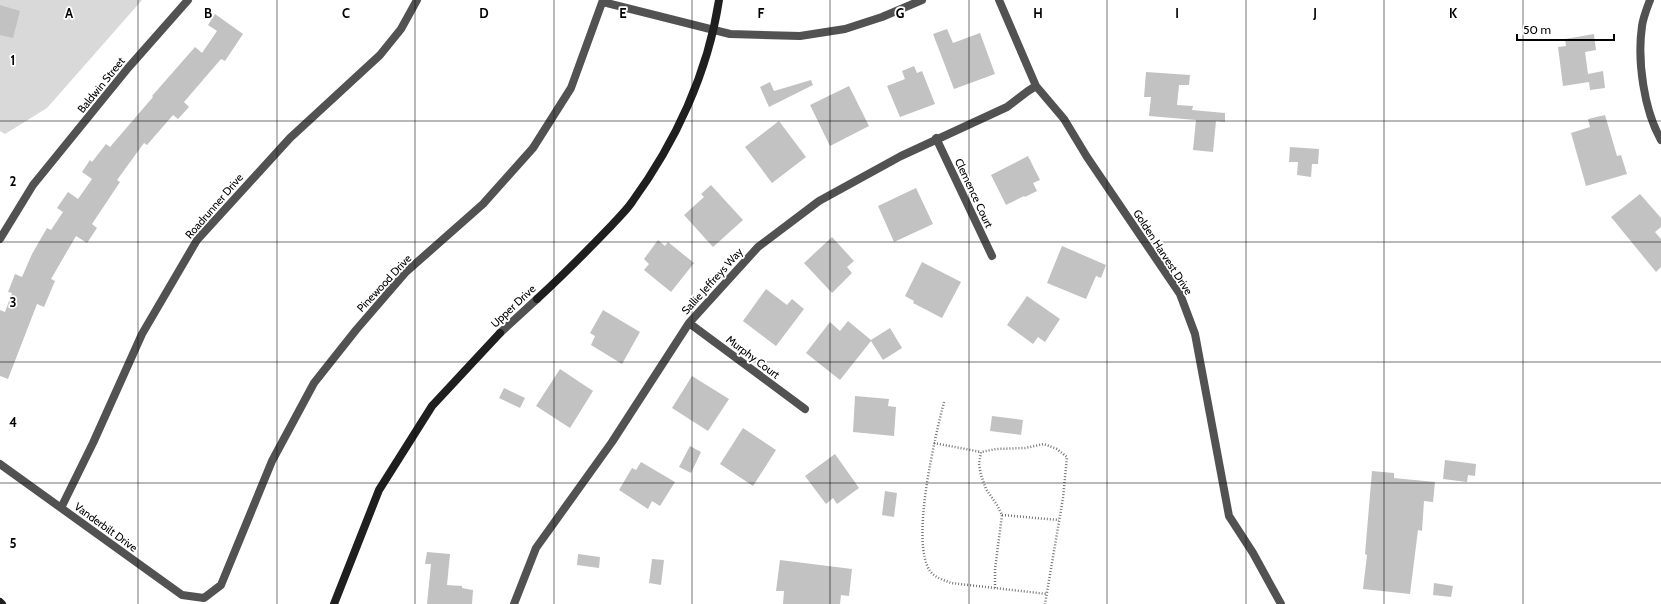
<svg xmlns="http://www.w3.org/2000/svg" width="1661" height="604" viewBox="0 0 1661 604" font-family="Cabin,sans-serif">
<style>
.green{fill:#d9d9d9}
.building{fill:#c2c2c2}
.lines{fill:none;stroke-linecap:round;stroke-linejoin:round}
.path{stroke:#747474;stroke-width:2.5;stroke-dasharray:1 2;stroke-linecap:butt}
.minor{stroke:#525252;stroke-width:8}
.tertiary{stroke:#525252;stroke-width:8}
.secondary{stroke:#1f1f1f;stroke-width:8}
.grid{fill:none;stroke:#000;stroke-width:1;stroke-opacity:0.55}
.labels{text-anchor:middle;stroke-width:3.5;stroke-linejoin:round;paint-order:stroke}
.street-label{font-size:11px;fill:#000;stroke:#fff}
.grid-label{font-size:13px;text-anchor:middle;font-weight:bold;fill:#000;stroke:#fff;stroke-width:3.5;stroke-linejoin:round;paint-order:stroke}
</style>
<rect width="100%" height="100%" fill="#fff"/>
<path class="green" d="M0,0H142L47,108L5,134L0,131Z"/>
<path class="building" d="M0,5L20,11L13,38L0,35Z
M215,14L243,34L225,61L221,59L184,102L189,107L178,119L173,115L147,145L144,143L117,180L120,182L92,224L97,228L87,243L76,236L51,279L55,281L44,307L37,304L8,379L0,376V310L5,312L12,293L8,292L15,274L22,277L32,254L47,228L51,230L63,212L57,208L68,192L78,199L92,179L82,172L90,160L92,162L106,144L110,147L153,97L152,96L195,47L202,53L217,31L208,25Z
M947,29L953,43L980,33L995,74L954,89L933,34Z
M1594,34L1596,50L1585,52L1588,74L1603,71L1605,88L1590,90L1589,82L1563,86L1558,47L1566,46L1565,39Z
M914,66L917,73L922,71L935,104L900,117L887,86L905,79L902,71Z
M1146,72L1190,75L1189,85H1179L1177,105L1193,106L1192,110L1225,113V122L1216,121L1213,152L1193,150L1196,120L1149,116L1151,97H1144Z
M811,80L813,85L769,107L760,87L770,82L774,91Z
M849,86L869,126L830,146L810,105Z
M1605,115L1617,156L1621,155L1627,174L1586,186L1571,133L1590,127L1588,119Z
M779,121L806,157L772,183L745,147Z
M1290,147L1319,149L1318,164H1312L1311,177L1297,175L1298,162H1289Z
M1028,156L1040,180L1033,183L1037,191L1025,197L1024,196L1006,205L991,175Z
M711,185L743,220L713,247L684,215L704,197L701,194Z
M916,188L933,224L894,242L878,206Z
M1640,194L1661,218V227L1655,232L1661,239V267L1656,272L1611,217Z
M832,237L854,261L847,267L852,273L832,293L804,263Z
M658,240L665,246L668,242L694,263L671,292L644,270L649,264L644,259Z
M1062,246L1106,265L1101,278L1096,276L1086,299L1047,283Z
M922,262L961,282L942,318L913,303L914,301L905,296Z
M766,289L787,305L792,299L804,309L776,346L743,321Z
M1027,296L1060,319L1045,342L1038,337L1033,344L1007,325Z
M603,310L640,332L622,364L591,345L595,336L590,333Z
M848,321L871,340L890,328L902,348L883,360L871,341L840,380L806,353L830,322L840,331Z
M560,369L593,391L570,428L536,406Z
M692,376L729,399L708,431L672,408Z
M504,388L525,398L520,408L499,398Z
M855,396L889,399L888,406L896,407L894,436L853,432Z
M992,416L1023,420L1021,435L990,431Z
M743,428L776,450L753,486L720,464Z
M690,446L701,452L691,473L679,467Z
M835,454L859,488L837,504L833,498L826,504L805,476Z
M1445,460L1476,464L1475,476L1468,475L1467,482L1443,479Z
M641,462L675,482L660,506L652,501L648,509L619,490L632,468L636,470Z
M1372,471L1394,473V478L1435,482L1433,502L1424,501L1422,531L1418,530L1410,594L1363,589L1367,555L1365,554Z
M885,491L897,493L894,517L882,515Z
M427,552L450,554L447,585L462,586V588L473,590L472,604H427L431,564H425Z
M578,554L600,557L599,568L577,565Z
M652,559L664,560L661,585L649,583Z
M780,560L852,569L849,596L841,595L840,604H783L784,591H776Z
M1434,583L1453,586L1451,597L1433,595Z"/>
<g class="lines">
<path class="path" d="M944,402C935,437 910,542 930,571C935,578 944,580 951,583L1047,594
M934,443L981,452
M1002,515L1059,520
M995,588V569L1002,515L997,505L986,489L981,475L979,464L981,452L996,449L1025,448L1044,444L1057,449L1067,457L1063,498L1045,604"/>
<path class="minor" d="M999,0L1036,86L1064,119L1087,157L1180,294L1195,334L1229,516L1253,553L1281,604
M1650,0C1647,8 1643,18 1642,26C1637,61 1644,110 1661,140
M603,2L730,34L800,36L845,29L882,17L922,0
M936,138L992,256
M0,239L33,185L128,68L188,0
M689,323L805,409
M0,464L182,595L204,598L221,585L272,461L314,383L356,330L406,272L483,204L533,148L571,88L603,0
M61,508L93,443L142,334L197,240L290,138L380,55L401,29L417,0
M514,604L536,548L612,442L689,323L758,247L819,201L901,156L1007,107L1028,91L1036,86"/>
<path class="tertiary" d="M500,333L537,299"/>
<path class="secondary" d="M537,299C562,276 586,252 610,227C617,219 626,211 632,202C675,143 708,73 719,0
M0,602L2,604
M334,604L379,490L432,406L500,333"/>
</g>
<path class="grid" d="M138,0V604M277,0V604M415,0V604M554,0V604M692,0V604M830,0V604M969,0V604M1107,0V604M1246,0V604M1384,0V604M1523,0V604M0,121H1661M0,242H1661M0,362H1661M0,483H1661"/>
<g class="labels">
<g class="street-label">
<text transform="translate(101 85) rotate(-51)" y="4">Baldwin Street</text>
<text transform="translate(974 193) rotate(65)" y="4">Clemence Court</text>
<text transform="translate(214 206) rotate(-49)" y="4">Roadrunner Drive</text>
<text transform="translate(1163 252) rotate(57)" y="4">Golden Harvest Drive</text>
<text transform="translate(712 281) rotate(-48)" y="4">Sallie Jeffreys Way</text>
<text transform="translate(384 283) rotate(-47)" y="4">Pinewood Drive</text>
<text transform="translate(513 306) rotate(-43)" y="4">Upper Drive</text>
<text transform="translate(753 357) rotate(37)" y="4">Murphy Court</text>
<text transform="translate(106 527) rotate(36)" y="4">Vanderbilt Drive</text>
</g>
</g>
<g class="grid-label">
<text x="69" y="18">A</text>
<text x="208" y="18">B</text>
<text x="346" y="18">C</text>
<text x="484" y="18">D</text>
<text x="623" y="18">E</text>
<text x="761" y="18">F</text>
<text x="900" y="18">G</text>
<text x="1038" y="18">H</text>
<text x="1177" y="18">I</text>
<text x="1315" y="18">J</text>
<text x="1453" y="18">K</text>
<text x="13" y="65">1</text>
<text x="13" y="186">2</text>
<text x="13" y="307">3</text>
<text x="13" y="427">4</text>
<text x="13" y="548">5</text>
</g>
<path d="M1517 34v6h97v-6" fill="none" stroke="#000000" stroke-width="2"/>
<text x="1523" y="34" font-size="12" fill="#000000" stroke="#ffffff" stroke-width="3" paint-order="stroke">50 m</text>
</svg>
